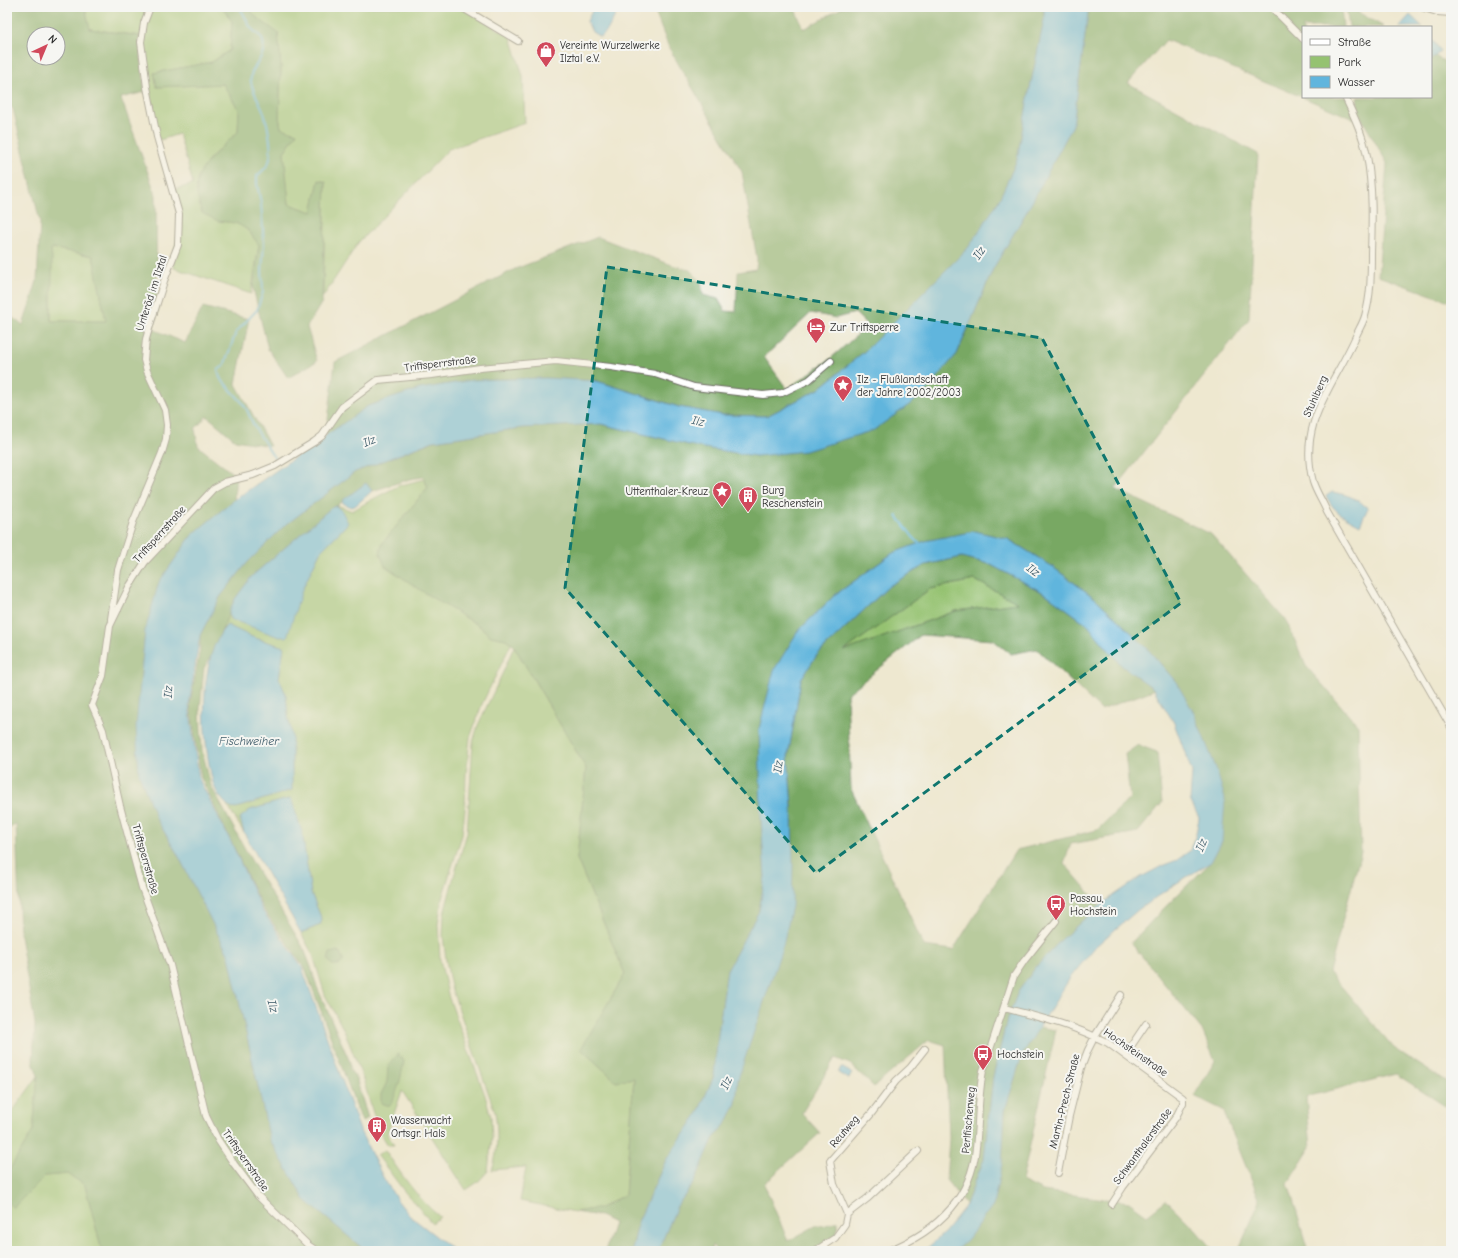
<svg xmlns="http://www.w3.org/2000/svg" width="1458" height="1258" viewBox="0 0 1458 1258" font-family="'Comic Neue',sans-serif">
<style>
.green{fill:#95c271;stroke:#60764e}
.forest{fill:#78a863;stroke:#526a47;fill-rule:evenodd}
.water{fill:#61b5dd;stroke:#467084}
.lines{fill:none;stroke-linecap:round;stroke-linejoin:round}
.stream{stroke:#61b5dd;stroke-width:2}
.street-casing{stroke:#6f6d65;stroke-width:8}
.street{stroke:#fff;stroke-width:6}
.marked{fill:none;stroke:#0f766e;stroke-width:3;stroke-dasharray:8 5;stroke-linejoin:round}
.labels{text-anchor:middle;stroke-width:4;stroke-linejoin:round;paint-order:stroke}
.poi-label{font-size:11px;fill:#2b2b2b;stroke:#f6f6f2;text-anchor:start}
.street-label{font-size:11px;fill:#2b2b2b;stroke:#f6f6f2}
.water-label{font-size:12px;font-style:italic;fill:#3e5b69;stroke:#f6f6f2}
</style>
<rect width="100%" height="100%" fill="#f6f6f2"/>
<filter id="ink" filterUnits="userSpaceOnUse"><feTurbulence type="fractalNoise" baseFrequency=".025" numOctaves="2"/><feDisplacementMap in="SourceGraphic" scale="8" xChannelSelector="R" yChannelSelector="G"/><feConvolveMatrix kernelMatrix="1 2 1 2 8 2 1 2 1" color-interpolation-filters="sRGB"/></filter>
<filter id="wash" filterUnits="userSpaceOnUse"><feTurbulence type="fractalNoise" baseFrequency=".012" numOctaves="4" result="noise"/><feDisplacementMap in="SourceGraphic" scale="16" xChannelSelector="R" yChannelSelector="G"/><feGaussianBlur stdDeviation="0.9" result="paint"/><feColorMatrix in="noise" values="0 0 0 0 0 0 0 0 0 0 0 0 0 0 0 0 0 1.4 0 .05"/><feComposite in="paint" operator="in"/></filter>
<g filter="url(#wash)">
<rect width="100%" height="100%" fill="#eee8d0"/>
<path class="green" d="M85,7H222L232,21L230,50L212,62L154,73L157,87L223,84L239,110L238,132L209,159L197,181L218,221C243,223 244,225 259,245L251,294L174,268L173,260L179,227L173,190L193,184L179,134L160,140L157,137L142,36L90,29Z
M248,7H461L511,37L523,76L525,123L449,149L358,243L323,297L326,182L319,180L312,212L289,204L284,152L297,133L281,128L279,117L281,68L278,33L257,18Z
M51,248L93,256L106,321H51Z
M424,479L428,487L382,544L428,595L478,625L491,636L506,639L511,644L482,704L470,738L466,774L465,810L462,835L442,898L438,924L440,960L449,998L485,1095L491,1117L492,1138L488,1171L478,1182L466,1190L402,1091L387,1134L394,1145H388L381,1134L372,1110L364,1082L345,1032L325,995L313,955L301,933L320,925L322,920L311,893L302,832L291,798L250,810L240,818L244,833L227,805L233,809L292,790V736L288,716L286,695L279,678L284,647L252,637L227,625L221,631L229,612L230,619L302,590L320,552L348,523L331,508L337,505L352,511L371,500L398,486Z
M7,500L11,509L7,533Z
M975,580L1019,603L956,611L842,652L930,589Z
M514,646L586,768L577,859L625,974L581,1049L616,1081L634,1078L625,1195L600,1208L575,1212L520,1201L526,1167L492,1170C498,1151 498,1131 495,1112L451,987L446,960L443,936L444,914L454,876L467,833L473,742L478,725L504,670Z
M38,1076L33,1131L7,1174V1119Z
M385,1150C401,1174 418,1199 440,1217L432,1223L404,1191L377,1155Z
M68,1174L85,1185L102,1251H7V1201L13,1208L45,1176Z"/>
<path class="forest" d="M7,7H85L90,29L139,36L145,92L121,98L156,195L157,305L159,307L153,329L185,343L203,307L249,319L236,384L270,446L235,440L207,416L195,429L198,446L236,476L234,500L192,535L159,582L145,631L141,675L156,818L177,853L229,956L270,1140L305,1200L366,1251H102L85,1185L68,1174L45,1176L13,1208L7,1201V1174L33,1131L38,1076L33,1061L35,1024L20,936L16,823L7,831V533L11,509L7,500V314L23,325L37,281L40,222L13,109L7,103ZM34,34H58V58H34ZM51,248L93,256L106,321H51C50,296 54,272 51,248Z
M222,7H248L257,18L278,33L281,68L279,117L281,128L297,133L284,152L289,204L312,212L319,180L326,182L322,302L307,327L317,361L288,378L268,349L253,288L259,245L248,230L236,223L218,221L202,213C199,203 195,193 197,182C199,166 226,143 238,132L239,110L223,84L157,87L154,73L212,62L230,50L232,21Z
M653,7H702L705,10L711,7H794L804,29L843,7H1043L1044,20L1029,93L1017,160L998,202L968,248L865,351L819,389L767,416L723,415L679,407L597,381L546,378L473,380L420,389L368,406L326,436L335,362L515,269L598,237L672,265L690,270L701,282L703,295L718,299L725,311L736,312L738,272L756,269L757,259L742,172L669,48ZM811,313L836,318L855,313L866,324L864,329L830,359L787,389L764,357Z
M1088,7H1341L1343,27H1303V97H1351L1354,119L1166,40L1128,83L1258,154L1249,319L1115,489L1211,534L1286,620L1306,666L1358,725L1361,852L1329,972L1394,1048L1451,1085V1110L1396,1074L1306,1097L1311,1147L1288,1183L1308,1251H1238L1260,1201L1223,1110L1194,1096L1215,1061L1202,1030L1131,943L1162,910L1211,862L1222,841L1176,682L1146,647L1096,599L1050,565L1008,539L893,553L835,595L798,631L761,819L765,877L759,911L727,970L718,1035L714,1076L697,1115L666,1160L638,1222L632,1251H605L614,1223L600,1216L575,1212L600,1208L625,1195L634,1078L616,1081L581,1049L625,974L577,859L586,768L514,646L506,639L491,636L478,625L428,595L385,566L380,554L382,544L428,487L423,477L410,479L372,491L366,483L336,506L331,508L252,576L235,599L211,656L204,668L200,709L202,750L211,786L250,858L304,949L311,967L317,987L350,1062V1070L356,1078L368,1118L362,1122L305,968L263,909L201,778L190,704L200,650V635L220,597L247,563L283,527L355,472L434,441L521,428L601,424L698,447L756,456L957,354L993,269L1031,204L1073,125L1088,13Z
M1346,7H1349L1384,27H1349Z
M1431,54L1451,65V302L1378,276L1387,163L1359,114L1357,97H1431Z
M962,557L989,564L1046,594L1087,624L1122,666L1153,688V690L1101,710L1037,649L1011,654L993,640L921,635L847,694L851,789L924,946L953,950L1016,850L1097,830L1130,798L1125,754L1138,745L1157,752L1162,803L1138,832L1071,844L1064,863L1100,905L1061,940L1036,967L1018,992L1007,1020L993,1077L984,1159L966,1205L946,1180L949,1138L945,1045L929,1040L874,1087L850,1064L835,1058L802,1113L820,1133L764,1184L788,1241L817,1225L823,1226L838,1221L837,1234L811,1251H717L712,1245L711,1251H658L677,1206L695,1181L713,1139L727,1122L736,1103L738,1079L792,806L788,757L801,679L817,655L889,586L925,565ZM975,580L1018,603L956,611L844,651L930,589Z
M338,951L344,960L340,965H332L328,960L330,953Z
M1039,1027L1056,1030L1022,1181L1043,1191L1129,1202L1147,1215L1166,1200L1194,1228L1214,1251H955L968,1239L1002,1164L1005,1110L1022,1055Z
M398,1054L404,1061C401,1079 398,1090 390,1106L381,1103V1094L387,1082L388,1067Z"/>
<path class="water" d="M594,7H614L616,14L607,31L600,37L592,32L587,21Z
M1044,7H1088V13L1073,125L1031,204L993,269L957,354L920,397L874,430L806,451L756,456L698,447L601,424L521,428L433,441L355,472L283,527L247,563L220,597L200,635L189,705L199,779L232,844L262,910L301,965L361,1133L383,1177L397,1200L410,1216L455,1251H366L305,1200L270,1140L229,956L177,853L156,818L139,774L136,727L145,631L159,582L192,535L234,500L368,406L420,389L472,380L546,378L597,381L679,407L723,415L767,416L819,389L865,351L968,248L998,202L1017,160L1029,93L1044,20Z
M1410,15L1423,27H1399Z
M1431,38L1441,51L1431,60Z
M366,483L372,491L355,506L351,507L346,505L342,502L343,500Z
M1332,492C1349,495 1354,497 1368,508L1360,525C1342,515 1336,514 1326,496Z
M336,506L342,511L348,523L320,552L302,590L287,637H279L230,619L229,612L235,599L252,576L331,508Z
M975,531L1008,539L1050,565L1096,599L1146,647L1176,682L1193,711L1216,768L1225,799L1222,841L1211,862L1169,888L1138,910L1096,946L1070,978L1022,1055L1005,1110L1002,1164L993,1205L968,1239L955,1251H924L945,1232L966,1205L984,1159L993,1077L1007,1020L1018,992L1036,967L1061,940L1100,905L1141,877L1164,865L1177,860L1191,850L1195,838L1199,818L1190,800L1192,772L1174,723L1153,688L1122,666L1087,624L1046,594L989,564L962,557L925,565L889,586L817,655L801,679L788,757L792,806L793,865L792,906L783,945L738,1079L736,1103L727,1122L713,1139L695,1181L677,1206L658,1251H632L638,1222L666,1160L697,1115L714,1076L718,1035L727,970L759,911L765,877L761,819L759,729L774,670L798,631L835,595L893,553L925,541Z
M227,625L252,637L284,647L279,678L286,695L288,716L292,736V790L233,809C226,805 218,796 215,788C213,784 212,778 211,774C202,735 198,656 227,625Z
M291,798L302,832L311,893L322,920L320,925L301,933L244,833L240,818L250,810Z
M841,1067L852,1073L849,1079L838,1073Z"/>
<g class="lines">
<path class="stream" d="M239,7C244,13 247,22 251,28C255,33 262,35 263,42C267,59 248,68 251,82C253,93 261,103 264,113C268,125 273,150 269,162C267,168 261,172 257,176V184L261,203L264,244L262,270L263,292L257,310L236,332L224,366L218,370L220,378L241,401L247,410L254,426L275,459
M897,516L913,537L920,544"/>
</g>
</g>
<g filter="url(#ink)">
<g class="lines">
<g class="street-casing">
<path id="street" d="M461,7L518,41
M1271,7L1303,39
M1421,7L1437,12L1451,13
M1345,97C1354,116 1363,135 1367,156C1373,188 1372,221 1371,253C1371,274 1371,296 1365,316C1363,323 1359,329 1356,336C1334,386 1297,422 1313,482C1316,492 1323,502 1327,512L1451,727
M111,619L118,570L133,522L162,453L166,439L167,425L165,410L147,371L144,360L146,339L151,322L164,281L178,245L179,214L157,137L147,87L141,42L144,23L150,7
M1004,1008C1039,1017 1076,1026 1108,1043L1183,1098V1103L1176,1117L1123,1187L1112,1204
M1125,1055L1146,1024
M1058,1173L1069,1116L1081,1068L1088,1050L1095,1036L1121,995
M847,1214L868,1198L918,1151
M317,1251L308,1245L258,1196L234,1164L218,1140L206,1116L170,965L142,888L120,806L103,730L92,705L103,676L110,626L129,587L145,562L214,488L225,482L253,475L275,466L314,442L322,436L342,407L378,380L432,375L480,368L556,361L611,367L655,374L694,387L763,395L782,393L809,380L831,361
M815,1251L835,1238L845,1224L847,1214L834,1184L830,1161L871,1114L896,1081L910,1068L925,1049
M888,1251C935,1232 971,1200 976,1148C979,1122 978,1096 983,1071L1014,976L1024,961L1056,921"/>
</g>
<use href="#street" class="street"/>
</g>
</g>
<path d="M0 0H1458V1258H0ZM607,267L1042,338L1181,603L816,873L565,588Z" fill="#eee8d0" fill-opacity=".55" fill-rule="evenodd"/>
<path class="marked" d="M607,267L1042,338L1181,603L816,873L565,588Z"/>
<defs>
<g id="shop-pin" transform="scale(1)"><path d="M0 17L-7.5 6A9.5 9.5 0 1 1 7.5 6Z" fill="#d1495b" stroke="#f6f6f2"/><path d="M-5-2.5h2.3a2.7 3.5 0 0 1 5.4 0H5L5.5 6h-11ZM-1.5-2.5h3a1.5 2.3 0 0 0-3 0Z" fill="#fff"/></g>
<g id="hotel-pin" transform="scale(1)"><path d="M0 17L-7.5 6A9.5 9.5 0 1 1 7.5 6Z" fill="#d1495b" stroke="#f6f6f2"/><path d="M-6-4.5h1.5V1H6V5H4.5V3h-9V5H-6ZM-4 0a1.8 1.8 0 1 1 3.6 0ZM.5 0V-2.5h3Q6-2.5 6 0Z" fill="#fff"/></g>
<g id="sight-pin" transform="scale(1)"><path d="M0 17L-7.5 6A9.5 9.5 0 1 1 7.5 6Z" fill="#d1495b" stroke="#f6f6f2"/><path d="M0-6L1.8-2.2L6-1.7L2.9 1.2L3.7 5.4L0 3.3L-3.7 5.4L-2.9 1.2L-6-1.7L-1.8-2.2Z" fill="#fff"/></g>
<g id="building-pin" transform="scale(1)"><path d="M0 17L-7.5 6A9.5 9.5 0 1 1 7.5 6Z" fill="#d1495b" stroke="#f6f6f2"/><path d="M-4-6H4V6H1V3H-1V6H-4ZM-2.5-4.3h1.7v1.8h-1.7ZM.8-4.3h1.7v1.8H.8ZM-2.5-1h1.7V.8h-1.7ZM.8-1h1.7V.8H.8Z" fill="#fff"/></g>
<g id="bus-pin" transform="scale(1)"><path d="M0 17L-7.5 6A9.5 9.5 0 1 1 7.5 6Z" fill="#d1495b" stroke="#f6f6f2"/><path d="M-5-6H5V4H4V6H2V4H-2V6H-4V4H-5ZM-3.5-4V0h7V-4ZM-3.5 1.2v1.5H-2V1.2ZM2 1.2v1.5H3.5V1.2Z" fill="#fff"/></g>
</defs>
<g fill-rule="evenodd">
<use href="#shop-pin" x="546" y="51"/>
<use href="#hotel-pin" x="816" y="327"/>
<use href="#sight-pin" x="843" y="385"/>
<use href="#sight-pin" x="722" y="491"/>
<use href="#building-pin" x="748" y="496"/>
<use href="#bus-pin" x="1056" y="904"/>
<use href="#bus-pin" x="983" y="1054"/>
<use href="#building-pin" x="377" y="1126"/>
</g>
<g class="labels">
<g class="poi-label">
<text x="560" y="49">Vereinte Wurzelwerke<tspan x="560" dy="13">Ilztal e.V.</tspan></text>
<text x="830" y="331">Zur Triftsperre</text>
<text x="857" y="383">Ilz - Flußlandschaft<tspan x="857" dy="13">der Jahre 2002/2003</tspan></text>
<text x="762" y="494">Burg<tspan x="762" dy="13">Reschenstein</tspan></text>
<text x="708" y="495" text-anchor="end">Uttenthaler-Kreuz</text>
<text x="1070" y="902">Passau,<tspan x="1070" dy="13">Hochstein</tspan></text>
<text x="997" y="1058">Hochstein</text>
<text x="391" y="1124">Wasserwacht<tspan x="391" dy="13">Ortsgr. Hals</tspan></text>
</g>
<g class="street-label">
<text transform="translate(151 293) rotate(-72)" y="4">Unteröd im Ilztal</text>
<text transform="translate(440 363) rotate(-7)" y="4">Triftsperrstraße</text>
<text transform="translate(1315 396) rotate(-66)" y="4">Stuhlberg</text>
<text transform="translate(159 534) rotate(-48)" y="4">Triftsperrstraße</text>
<text transform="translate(146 859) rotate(74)" y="4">Triftsperrstraße</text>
<text transform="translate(1136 1052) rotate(35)" y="4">Hochsteinstraße</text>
<text transform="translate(1064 1101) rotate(-76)" y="4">Martin-Prech-Straße</text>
<text transform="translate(968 1120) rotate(-85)" y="4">Perlfischerweg</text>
<text transform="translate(844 1131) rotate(-49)" y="4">Reutweg</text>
<text transform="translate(1142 1146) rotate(-54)" y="4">Schwanthalerstraße</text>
<text transform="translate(246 1160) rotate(55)" y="4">Triftsperrstraße</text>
</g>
<g class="water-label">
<text transform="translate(979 253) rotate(-58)" y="4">Ilz</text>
<text transform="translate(698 421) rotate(10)" y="4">Ilz</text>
<text transform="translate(369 441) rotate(-23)" y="4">Ilz</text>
<text transform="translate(1033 570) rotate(35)" y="4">Ilz</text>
<text transform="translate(168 692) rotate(-87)" y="4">Ilz</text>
<text x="249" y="745">Fischweiher</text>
<text transform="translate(778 767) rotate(-83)" y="4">Ilz</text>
<text transform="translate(1201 845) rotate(-68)" y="4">Ilz</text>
<text transform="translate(273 1006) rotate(75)" y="4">Ilz</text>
<text transform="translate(726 1083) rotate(-66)" y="4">Ilz</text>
</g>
</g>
<rect width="1458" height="1258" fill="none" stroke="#f6f6f2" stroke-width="24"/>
<rect x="1302" y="26" width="130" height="72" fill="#f6f6f2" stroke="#a5a5a2"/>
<rect x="1310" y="39" width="20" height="6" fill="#ffffff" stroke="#a5a5a2"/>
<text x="1338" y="46" font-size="12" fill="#2b2b2b">Straße</text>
<rect x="1310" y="56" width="20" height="12" fill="#95c271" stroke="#a5a5a2"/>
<text x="1338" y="66" font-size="12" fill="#2b2b2b">Park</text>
<rect x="1310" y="76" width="20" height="12" fill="#61b5dd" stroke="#a5a5a2"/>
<text x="1338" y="86" font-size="12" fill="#2b2b2b">Wasser</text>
<g transform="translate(46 46) rotate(44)"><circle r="19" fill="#f6f6f2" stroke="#a5a5a2"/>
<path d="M0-3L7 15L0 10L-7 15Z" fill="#d1495b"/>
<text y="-6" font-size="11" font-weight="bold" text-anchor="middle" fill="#2b2b2b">N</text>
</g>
</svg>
